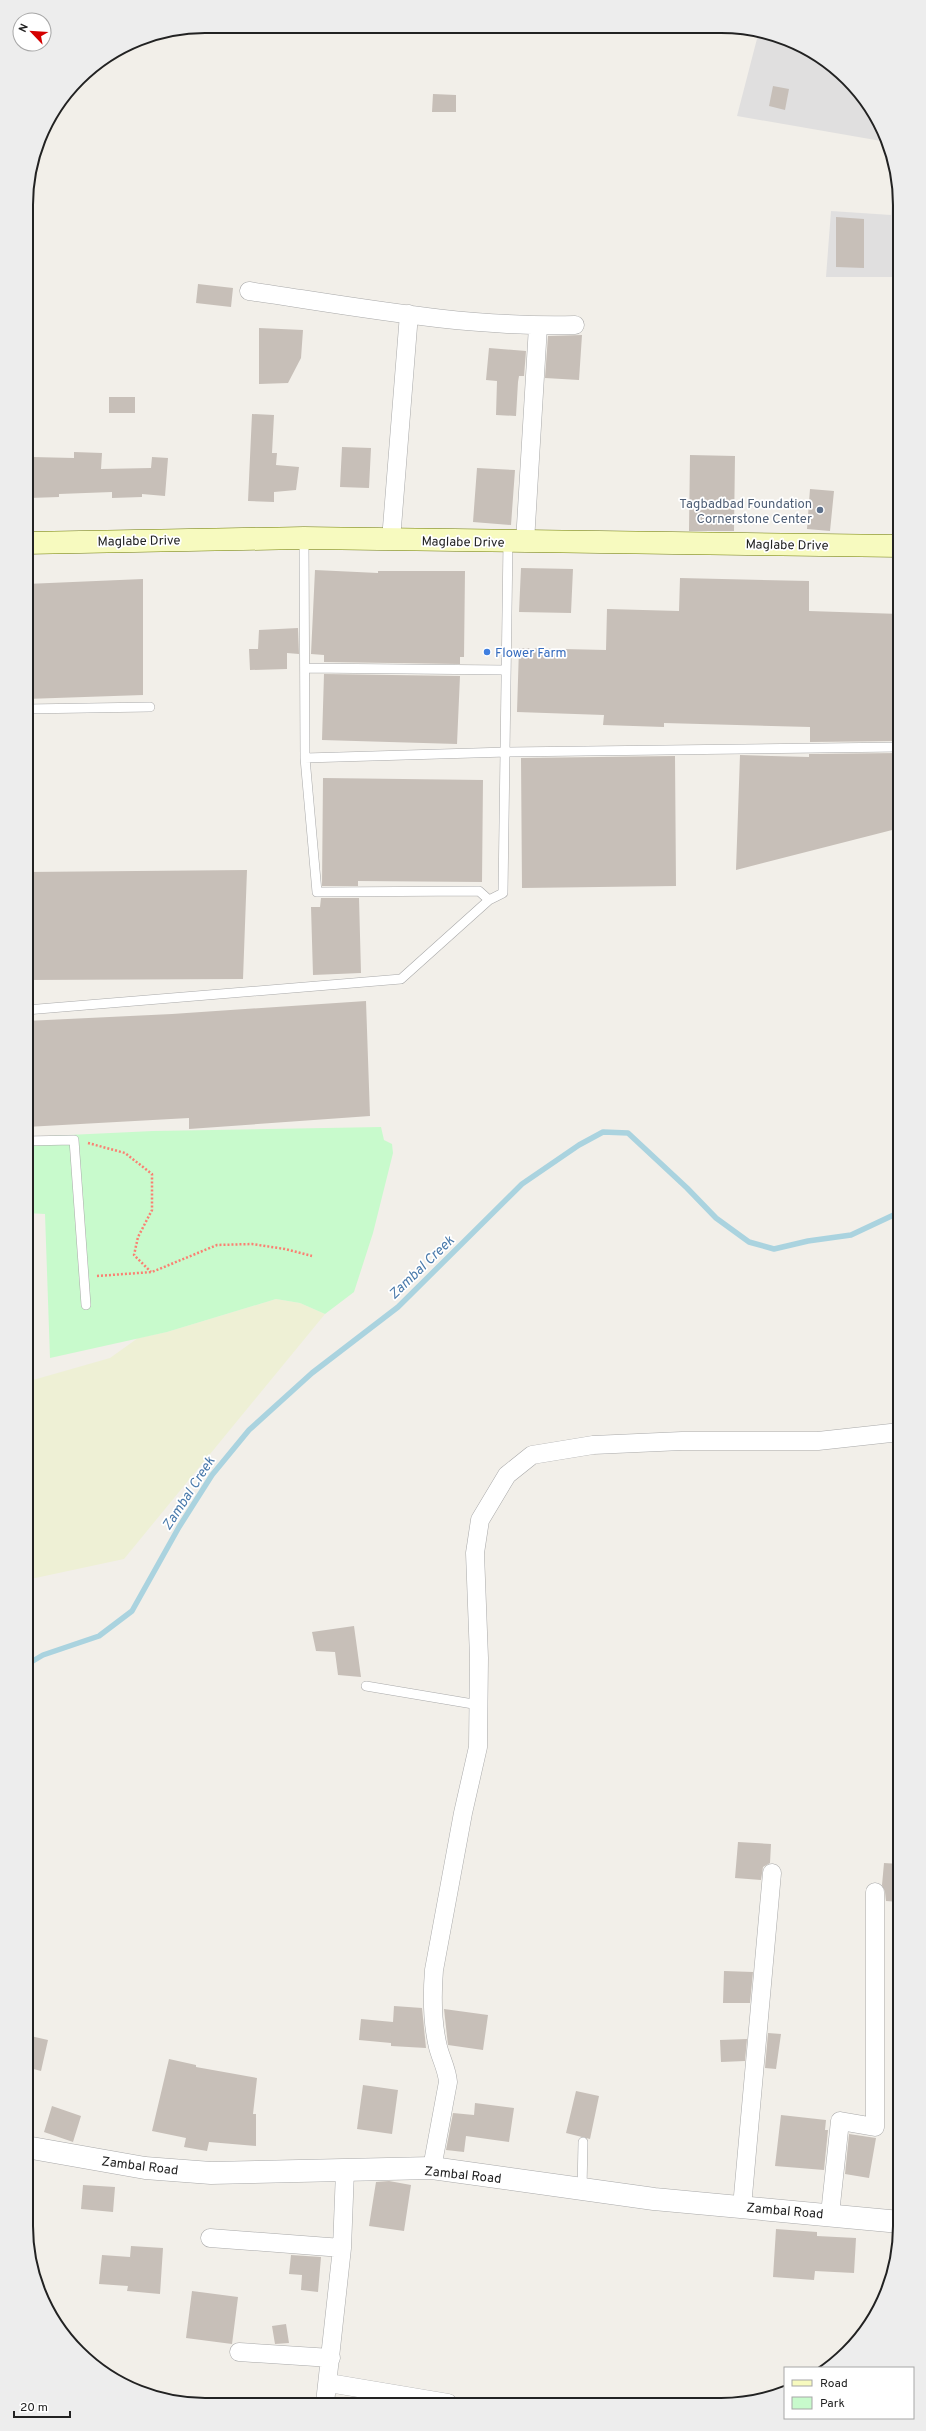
<svg xmlns="http://www.w3.org/2000/svg" width="926" height="2431" viewBox="0 0 926 2431" font-family="Overpass,sans-serif">
<style>
.residential{fill:#e0dfdf}
.farmland{fill:#eef0d5}
.park{fill:#c8facc}
.lines{fill:none;stroke-linecap:round;stroke-linejoin:round}
.stream{stroke:#aad3df;stroke-width:5.5}
.building{fill:#c7bfb8}
.service-casing{stroke:#a9a9a9;stroke-width:10}
.minor-casing{stroke:#a9a9a9;stroke-width:19}
.tertiary-casing{stroke:#a9a9a9;stroke-width:23}
.secondary-casing{stroke:#707d05;stroke-width:23}
.path{stroke:#fa8072;stroke-width:2.5;stroke-dasharray:2 2;stroke-linecap:butt}
.service{stroke:#fff;stroke-width:9}
.minor{stroke:#fff;stroke-width:18}
.tertiary{stroke:#fff;stroke-width:22}
.secondary{stroke:#f7fabf;stroke-width:22}
.service-dot{fill:#5c6f8a;stroke:#fff;stroke-width:1.5}
.shop-dot{fill:#3f7fe0;stroke:#fff;stroke-width:1.5}
.labels{text-anchor:middle;stroke-width:3.5;stroke-linejoin:round;paint-order:stroke}
.service-label{font-size:13px;fill:#4e5e75;stroke:#fff;text-anchor:end}
.street-label{font-size:13px;fill:#222;stroke:#fff}
.shop-label{font-size:13px;fill:#366cbe;stroke:#fff;text-anchor:start}
.water-label{font-size:14px;font-style:italic;fill:#4a7aab;stroke:#fff}
.rim{fill:none;stroke:#222;stroke-width:2}
</style>
<rect width="100%" height="100%" fill="#f2efe9"/>
<path class="residential" d="M759,31L800,45L839,71L876,115L887,142L737,116Z
M893,157L900,205V277H826L831,211L891,215Z"/>
<path class="farmland" d="M276,1299L300,1303L325,1314L124,1559L26,1580V1382L110,1358L138,1338L167,1332Z"/>
<path class="park" d="M381,1127L384,1140L392,1144L393,1153L373,1233L354,1292L325,1314L300,1303L276,1299L167,1332L50,1358L45,1214L26,1213V1137L153,1131Z"/>
<g class="lines">
<path class="stream" d="M26,1665L43,1655L99,1636L132,1611L179,1527L212,1475L249,1430L312,1373L398,1307L522,1184L579,1145L603,1132L628,1133L687,1188L716,1218L749,1242L774,1249L808,1241L851,1235L900,1212"/>
</g>
<path class="building" d="M773,86L789,89L785,110L769,106Z
M433,94L456,95V112H432Z
M836,217L864,219V268L836,267Z
M198,284L233,288L231,307L196,303Z
M259,328L303,330L301,358L288,383L259,384Z
M582,335L579,380L545,378L548,336Z
M489,348L526,351L524,376H519L518,382L516,416L496,415L497,381L486,380Z
M109,397H135V413H109Z
M252,414L274,415L272,453H277L276,465L299,467L296,490L274,492V502L248,501Z
M342,447L371,448L369,488L340,487Z
M74,452L102,453L101,469L151,468L152,457L168,458L165,496L142,494V497L112,498V492L59,494V497L29,498L32,457L74,458Z
M690,455L735,456L734,531H689Z
M477,468L515,470L511,525L473,522Z
M810,489L834,491L830,531L807,529Z
M521,568L573,569L571,613L519,612Z
M315,570L378,573V571H465L464,657H460V664L324,662V655L311,654Z
M680,578L809,581V611L900,614V741L810,742V727L664,723V727L603,725L604,715L517,712L519,648L606,650L607,609L679,611Z
M143,579V695L26,699V584Z
M298,628L299,654L287,653V669L250,670L249,649H258L259,630Z
M324,674L460,676L457,744L322,740Z
M900,753V828L736,870L740,755L809,757V754Z
M675,756L676,886L522,888L521,758Z
M323,778L483,780L482,882L358,881V886H322Z
M247,870L243,979L26,980V872Z
M321,898H359L361,973L313,975L311,907H320Z
M366,1001L370,1116L189,1129V1118L26,1127V1021L172,1014Z
M354,1626L361,1677L338,1675L335,1652L316,1651L312,1632Z
M738,1842L771,1844L770,1863L763,1867L761,1880L735,1878Z
M884,1863L900,1864V1902L886,1901L885,1892L882,1885Z
M724,1971L753,1972L750,2003H723Z
M394,2006L422,2008L426,2048L391,2046V2043L359,2040L361,2019L393,2022Z
M444,2009L488,2015L483,2050L448,2045Z
M768,2033L781,2034L776,2069L765,2068Z
M26,2035L48,2040L41,2071L26,2067Z
M747,2039L745,2061L721,2062L720,2040Z
M169,2059L196,2065V2067L257,2078L253,2114H256V2146L209,2142L207,2151L184,2147L186,2138L152,2131Z
M363,2085L398,2090L392,2134L357,2129Z
M576,2091L599,2096L590,2139L566,2133Z
M475,2103L514,2108L509,2142L466,2136L464,2152L446,2150L453,2113L474,2115Z
M52,2106L81,2116L73,2142L44,2132Z
M781,2115L826,2120L825,2130H828L824,2170L775,2166Z
M849,2134L876,2138L869,2178L845,2174Z
M389,2181L411,2185L404,2231L369,2226L376,2182Z
M83,2185L115,2187L113,2212L81,2209Z
M776,2229L817,2232V2236L856,2238L854,2273L815,2271L814,2280L773,2277Z
M131,2246L163,2248L160,2294L127,2291L128,2286L99,2284L102,2255L130,2257Z
M291,2255L321,2257L318,2292L301,2290L302,2275L289,2274Z
M192,2291L238,2297L232,2344L186,2338Z
M286,2324L289,2343L275,2344L272,2326Z"/>
<g class="lines">
<g class="service-casing">
<path id="service" d="M305,668L506,670
M26,709L150,707
M305,758L507,752L900,747
M489,900L503,893L508,542
M26,1010L401,979L489,900L479,891L317,892L305,758L304,538
M26,1141L74,1140L86,1305
M366,1686L479,1705
M582,2189L583,2142"/>
</g>
<g class="minor-casing">
<path id="minor" d="M249,291C357,307 467,328 575,325
M391,540L409,314
M525,542L538,326
M432,2168L448,2082C447,2069 441,2059 438,2047C432,2022 432,1995 434,1970L463,1813L478,1747L479,1658L475,1553L480,1520L507,1475L532,1455L593,1445L682,1441H818L900,1432
M742,2207L772,1873
M830,2214L840,2121L875,2127V1892
M210,2238L342,2248
M239,2352L331,2358
M329,2383L448,2403
M325,2403L342,2248L345,2171"/>
</g>
<g class="tertiary-casing">
<path id="tertiary" d="M26,2147L145,2168L211,2173L432,2168L654,2199L900,2222"/>
</g>
<g class="secondary-casing">
<path id="secondary" d="M26,543L304,538L900,546"/>
</g>
<path class="path" d="M88,1143L125,1153L152,1174V1210L138,1237L134,1255L151,1272
M97,1276L152,1272L217,1245L252,1244L285,1249L312,1256"/>
<use href="#service" class="service"/>
<use href="#minor" class="minor"/>
<use href="#tertiary" class="tertiary"/>
<use href="#secondary" class="secondary"/>
</g>
<circle class="service-dot" cx="820" cy="510" r="4"/>
<circle class="shop-dot" cx="487" cy="652" r="4"/>
<g class="labels">
<g class="service-label">
<text x="812" y="508">Tagbadbad Foundation<tspan x="812" dy="15">Cornerstone Center</tspan></text>
</g>
<g class="street-label">
<text transform="translate(139 540) rotate(-1)" y="5">Maglabe Drive</text>
<text transform="translate(463 541) rotate(1)" y="5">Maglabe Drive</text>
<text transform="translate(787 544) rotate(1)" y="5">Maglabe Drive</text>
<text transform="translate(140 2165) rotate(7)" y="5">Zambal Road</text>
<text transform="translate(463 2174) rotate(6)" y="5">Zambal Road</text>
<text transform="translate(785 2210) rotate(5)" y="5">Zambal Road</text>
</g>
<g class="shop-label">
<text x="495" y="657">Flower Farm</text>
</g>
<g class="water-label">
<text transform="translate(421 1267) rotate(-44)" y="5">Zambal Creek</text>
<text transform="translate(188 1493) rotate(-57)" y="5">Zambal Creek</text>
</g>
</g>
<path d="M0 0H926V2431H0ZM205 33H721A172 172 0 0 1 893 205V2226A172 172 0 0 1 721 2398H205A172 172 0 0 1 33 2226V205A172 172 0 0 1 205 33Z" fill="#ededed" fill-rule="evenodd"/>
<path class="rim" d="M205 33H721A172 172 0 0 1 893 205V2226A172 172 0 0 1 721 2398H205A172 172 0 0 1 33 2226V205A172 172 0 0 1 205 33Z"/>
<rect x="784" y="2367" width="130" height="52" fill="#ffffff" stroke="#a7a7a7"/>
<rect x="792" y="2380" width="20" height="6" fill="#f7fabf" stroke="#a7a7a7"/>
<text x="820" y="2387" font-size="12" fill="#222222">Road</text>
<rect x="792" y="2397" width="20" height="12" fill="#c8facc" stroke="#a7a7a7"/>
<text x="820" y="2407" font-size="12" fill="#222222">Park</text>
<g transform="translate(32 32) rotate(295)"><circle r="19" fill="#ffffff" stroke="#a7a7a7"/>
<path d="M0-3L7 15L0 10L-7 15Z" fill="#d40000"/>
<text y="-6" font-size="11" font-weight="bold" text-anchor="middle" fill="#222222">N</text>
</g>
<path d="M14 2411v6h56v-6" fill="none" stroke="#222222" stroke-width="2"/>
<text x="20" y="2411" font-size="12" fill="#222222" stroke="#ffffff" stroke-width="3" paint-order="stroke">20 m</text>
</svg>
